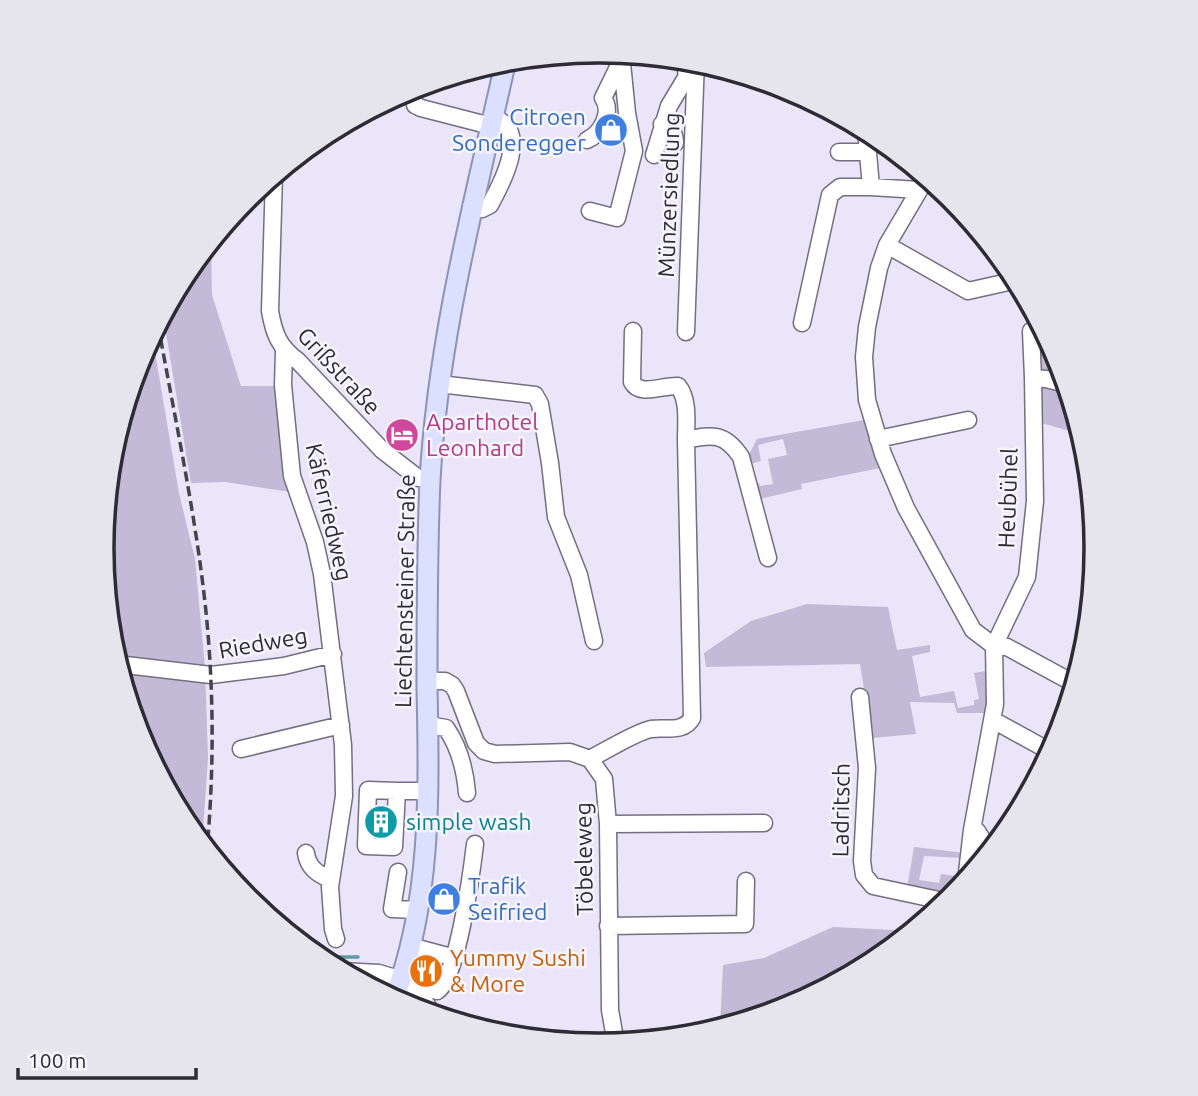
<svg xmlns="http://www.w3.org/2000/svg" width="1198" height="1096" viewBox="0 0 1198 1096" font-family="Ubuntu,sans-serif">
<style>
.green{fill:#c2bad6}
.lines{fill:none;stroke-linecap:round;stroke-linejoin:round}
.stream{stroke:#609ba5;stroke-width:3.5}
.minor-casing{stroke:#736e80;stroke-width:19}
.major-casing{stroke:#8e93b6;stroke-width:23}
.minor{stroke:#fff;stroke-width:16}
.major{stroke:#dbe0fe;stroke-width:19}
.rail{stroke:#45434c;stroke-width:3.5;stroke-dasharray:10 5;stroke-linecap:butt}
.labels{text-anchor:middle;stroke-width:5;stroke-linejoin:round;paint-order:stroke}
.shop-label{font-size:23px;fill:#366cbe;stroke:#f6f4fc;text-anchor:end}
.street-label{font-size:23px;fill:#2d2b33;stroke:#f6f4fc}
.hotel-label{font-size:23px;fill:#b23c85;stroke:#f6f4fc;text-anchor:start}
.culture-label{font-size:23px;fill:#0d838f;stroke:#f6f4fc;text-anchor:start}
.food-label{font-size:23px;fill:#c56008;stroke:#f6f4fc;text-anchor:start}
.rim{fill:none;stroke:#2d2b33;stroke-width:3.5}
</style>
<rect width="100%" height="100%" fill="#eae5f9"/>
<path class="green" d="M211,240L212,295L241,386H281L290,492L225,482L191,483L163,315L186,271Z
M1042,327L1059,358L1081,434L1041,423L1038,345Z
M152,335L179,493L195,559L205,668L208,758L202,845L185,824L139,738L111,645L102,548L111,451L140,357Z
M864,420L880,468L801,484L802,489L756,500L753,486L759,483L760,486L773,484L768,459L787,455L783,439L758,445L761,461L746,465L745,462L757,439Z
M807,604L888,607L897,650L930,645V652L912,656L920,697L954,691L958,708L974,705V700L979,699L974,673L986,671L990,695L988,713H957L954,703L910,702L916,734L872,738L860,664L706,667L704,653L751,621Z
M914,847L965,853L963,858L924,856L919,880L939,883L941,874L963,877L962,886L953,897L907,888Z
M833,927L913,931L875,962L789,1008L720,1028L723,965L764,958Z"/>
<g class="lines">
<path class="stream" d="M317,957H358"/>
<g class="minor-casing">
<path id="minor" d="M411,88L415,105L421,108L491,126
M662,124C671,129 675,133 675,143
M587,140C601,134 613,112 603,98L622,59
M839,152H868
M654,155L669,106L687,76L684,59
M274,175L270,311C274,334 279,347 298,361L382,450L418,478H430
M927,177L887,245L879,268L867,327L864,357L867,400L883,454L906,508L973,630L994,646
M871,187L919,190
M471,207L482,209L490,205C502,183 531,129 493,118
M590,211L617,218L634,151L627,113L621,53
M887,245L968,291L1017,280
M802,323L830,195L840,187H871L866,130
M633,331L632,382C640,397 663,385 678,386C689,399 686,423 686,440
M1031,331L1033,378
M686,332L696,60
M284,351L283,385L292,476L315,542L322,574L343,745L344,796L330,887L333,929L336,939
M439,384L535,395L540,404L550,463L556,517L579,575L594,641
M878,439L968,420
M994,646L1007,647L1075,684
M117,664L211,675L284,666L333,654
M427,681H445L452,685L456,691L476,743L484,751L495,754L570,752L590,759L604,779L608,824L610,1010L616,1044
M860,697L867,768L862,861L864,875L873,886L948,902
M993,720L1051,752
M428,725L446,728C460,748 465,769 467,793
M241,749L341,725
M590,759C605,751 636,732 651,729C665,727 684,733 692,718L686,440C713,434 725,433 741,457L768,558
M368,790L397,791L394,847L366,846Z
M397,791H428
M608,824L764,823
M972,830L977,831L990,852
M306,853C308,868 318,874 331,880
M398,872L392,909L418,910
M966,881L972,830L995,704L994,646L1027,577L1035,501L1033,378L1046,379L1066,384
M608,926L745,924L746,881
M410,946L455,958
M340,971L379,973L411,983L434,1015
M411,983L437,991C457,981 472,870 475,844"/>
</g>
<g class="major-casing">
<path id="major" d="M394,999C432,900 429,791 427,686C427,618 427,549 430,480C438,337 475,199 506,60"/>
</g>
<use href="#minor" class="minor"/>
<use href="#major" class="major"/>
<path class="rail" d="M158,324C175,420 196,515 206,612C214,691 214,771 207,850"/>
</g>
<defs>
<g id="shop-disc" transform="scale(1.75)"><circle r="9.5" fill="#3f7fe0" stroke="#f6f4fc"/><path d="M-5-2.5h2.3a2.7 3.5 0 0 1 5.4 0H5L5.5 6h-11ZM-1.5-2.5h3a1.5 2.3 0 0 0-3 0Z" fill="#fff"/></g>
<g id="hotel-disc" transform="scale(1.75)"><circle r="9.5" fill="#d1479c" stroke="#f6f4fc"/><path d="M-6-4.5h1.5V1H6V5H4.5V3h-9V5H-6ZM-4 0a1.8 1.8 0 1 1 3.6 0ZM.5 0V-2.5h3Q6-2.5 6 0Z" fill="#fff"/></g>
<g id="building-disc" transform="scale(1.75)"><circle r="9.5" fill="#0f9aa8" stroke="#f6f4fc"/><path d="M-4-6H4V6H1V3H-1V6H-4ZM-2.5-4.3h1.7v1.8h-1.7ZM.8-4.3h1.7v1.8H.8ZM-2.5-1h1.7V.8h-1.7ZM.8-1h1.7V.8H.8Z" fill="#fff"/></g>
<g id="restaurant-disc" transform="scale(1.75)"><circle r="9.5" fill="#e8710a" stroke="#f6f4fc"/><path d="M-5-6h1v4h1v-4h1v4h1v-4h1v5L-1.5 .5V6h-2V.5L-5-1ZM5-6V6H3V1.5H1.5Q1.5-4 5-6Z" fill="#fff"/></g>
</defs>
<g fill-rule="evenodd">
<use href="#shop-disc" x="611" y="130"/>
<use href="#hotel-disc" x="402" y="435"/>
<use href="#building-disc" x="381" y="822"/>
<use href="#shop-disc" x="444" y="899"/>
<use href="#restaurant-disc" x="426" y="971"/>
</g>
<g class="labels">
<g class="shop-label">
<text x="586" y="125">Citroen<tspan x="586" dy="26">Sonderegger</tspan></text>
<text x="468" y="894" text-anchor="start">Trafik<tspan x="468" dy="26">Seifried</tspan></text>
</g>
<g class="street-label">
<text transform="translate(669 195) rotate(-88)" y="8">Münzersiedlung</text>
<text transform="translate(339 371) rotate(47)" y="8">Grißstraße</text>
<text transform="translate(1008 498) rotate(-88)" y="8">Heubühel</text>
<text transform="translate(329 512) rotate(77)" y="8">Käferriedweg</text>
<text transform="translate(405 591) rotate(-89)" y="8">Liechtensteiner Straße</text>
<text transform="translate(263 643) rotate(-10)" y="8">Riedweg</text>
<text transform="translate(841 810) rotate(-89)" y="8">Ladritsch</text>
<text transform="translate(584 859) rotate(-91)" y="8">Töbeleweg</text>
</g>
<g class="hotel-label">
<text x="426" y="430">Aparthotel<tspan x="426" dy="26">Leonhard</tspan></text>
</g>
<g class="culture-label">
<text x="406" y="830">simple wash</text>
</g>
<g class="food-label">
<text x="450" y="966">Yummy Sushi<tspan x="450" dy="26">&amp; More</tspan></text>
</g>
</g>
<path d="M0 0H1198V1096H0ZM114 548a485 485 0 1 1 970 0a485 485 0 1 1-970 0Z" fill="#e6e4ec" fill-rule="evenodd"/>
<path class="rim" d="M114 548a485 485 0 1 1 970 0a485 485 0 1 1-970 0Z"/>
<path d="M18 1068v10h178v-10" fill="none" stroke="#2d2b33" stroke-width="3.5"/>
<text x="28" y="1068" font-size="21" fill="#2d2b33" stroke="#f6f4fc" stroke-width="5" paint-order="stroke">100 m</text>
</svg>
